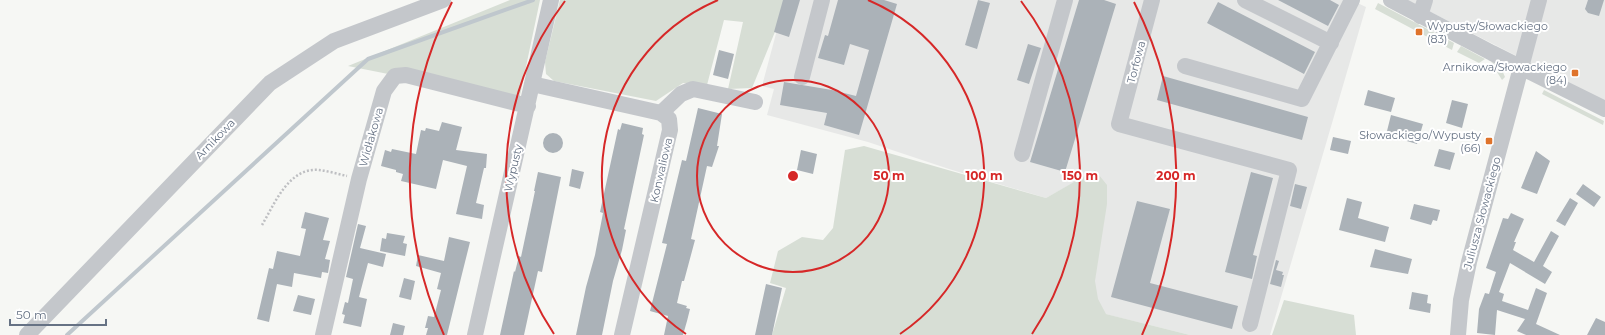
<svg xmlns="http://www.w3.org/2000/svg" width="1605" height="335" viewBox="0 0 1605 335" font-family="Montserrat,sans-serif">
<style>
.built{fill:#e7e8e7}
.green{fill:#d7ded5}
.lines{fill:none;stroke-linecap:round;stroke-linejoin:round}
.stream{stroke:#bfc7cd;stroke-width:4}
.building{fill:#abb2b8}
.path{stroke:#bebfc2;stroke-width:2.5;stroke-dasharray:2 2;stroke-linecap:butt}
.minor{stroke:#c4c7cb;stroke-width:16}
.ring{fill:none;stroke:#d62828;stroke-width:2}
.poi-dot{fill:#df732b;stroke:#fff;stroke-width:1.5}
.labels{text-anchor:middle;stroke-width:4;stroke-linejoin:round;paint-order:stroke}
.poi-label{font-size:11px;fill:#667284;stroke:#fff;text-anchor:end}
.street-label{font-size:11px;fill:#667284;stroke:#fff}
.centre{fill:#d62828;stroke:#fff;stroke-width:2}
.ring-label{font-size:12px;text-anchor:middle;font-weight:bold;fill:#d62828;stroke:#fff;stroke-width:4;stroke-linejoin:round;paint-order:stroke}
</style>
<rect width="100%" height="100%" fill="#f6f7f4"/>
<path class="built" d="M785,0H1351L1366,7L1270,335H1190L1061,303L1095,171L1046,198L949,169L868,142L767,115L774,89L762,86Z
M1407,0H1605V101Z"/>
<path class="green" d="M510,0H540L519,100L348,66Z
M560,0H788L752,88L728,89L743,22L724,20L707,85L683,83L656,101L554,81L546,74L545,62Z
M1378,3L1454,43L1452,50L1375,9Z
M1461,46L1485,59L1479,63L1457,52Z
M1493,62L1502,70L1505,77L1502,80L1497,72L1493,70L1491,63Z
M1544,90L1604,121L1603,125L1542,94Z
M864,146L1046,198L1095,170L1107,185V204L1095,281L1098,299L1106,314L1190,335H772L786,288L770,283L778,251L802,237L823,240L833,228L845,150Z
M1284,300L1354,315L1356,335H1272Z"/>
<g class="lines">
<path class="stream" d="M67,335L368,59L533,0"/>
</g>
<path class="building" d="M783,0H800L789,37L774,32Z
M838,0H884L897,4L859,135L824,125L827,113L780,105L784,82L832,90L856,96L869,50L850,44L844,65L818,58L825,35L828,36Z
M978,0L990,3L977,49L965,45Z
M1079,0H1104L1116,4L1065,172L1030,162Z
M1278,0H1330L1339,5L1328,26Z
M1588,0H1604L1599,16L1588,13L1585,9Z
M1218,2L1315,52L1304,74L1207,23Z
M1028,44L1041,48L1029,84L1017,80Z
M719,50L734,54L728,79L713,75Z
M1163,76L1308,117L1302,140L1157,100Z
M1368,90L1395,98L1391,112L1364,105Z
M1452,100L1468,104L1462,128L1446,123Z
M698,108L722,114L717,146H719L712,167L707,166L691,239L695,240L684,281H682L677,303L687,306L686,308L690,309L687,321L683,335H664L668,316L650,311L667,244L662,243L682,160L686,161Z
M1391,115L1423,124L1417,144L1386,135Z
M442,122L462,127L456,150L487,154L486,168H484L476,203L484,205L482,219L456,214L467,166L443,160L436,189L401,181L403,174L396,172V170L381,166L385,150L391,152L392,149L416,154L421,130L425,131L426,128L439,131Z
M622,123L643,128L642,134L644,135L624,229L626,230L622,250L613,281L602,335H576L586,287L595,255L603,213L600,212L618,129L620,130Z
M543 143a10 10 0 1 1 20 0a10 10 0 1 1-20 0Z
M1333,137L1351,141L1348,154L1330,150Z
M1439,149L1455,153L1450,170L1434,166Z
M801,150L817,154L813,174L797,170Z
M1536,151L1550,161L1537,194L1521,188Z
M572,169L584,172L580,189L569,186Z
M538,172L561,177L542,272L538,271L524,335H500L514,271L515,272L519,256L521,257L535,191H534Z
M1251,172L1273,178L1253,255L1257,256L1252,279L1225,272Z
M1295,184L1307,187L1301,209L1290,206Z
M1583,184L1601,197L1594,207L1576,194Z
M1347,198L1362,202L1358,218L1389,227L1385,242L1339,230Z
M1570,198L1578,203L1565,226L1556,221Z
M1137,201L1170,209L1150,283L1238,306L1232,329L1111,297Z
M1414,204L1440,210L1437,221L1433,220L1431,225L1410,219Z
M305,212L329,218L323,240L330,241L325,259L330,260L328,273L322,272L321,278L294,273L292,287L277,284L269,322L257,319L269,268L273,269L277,251L300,256L306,229L301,228Z
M1511,213L1524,219L1514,242H1516L1513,250L1534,262L1551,231L1559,236L1543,266L1552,272L1545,284L1510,263L1499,292L1504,294L1502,301L1528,310L1536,288L1547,293L1536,324L1560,335H1526L1517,331L1525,319L1497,310L1495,335L1477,333L1479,309L1485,293L1489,294L1496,272L1486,268L1503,218L1508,219Z
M358,224L366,226L360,248L386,254L383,267L368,263L359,297L367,299L361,327L343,323L345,315L342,314L345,302L348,303L353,279L346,277Z
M387,233L405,236L403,243L407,244L405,256L380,251L382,238L386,239Z
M449,237L470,242L462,274L447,335H426L428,328H425L428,316L434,317L441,290L437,289L441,273L416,266L418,255L444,261Z
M1375,249L1412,259L1408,274L1370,267Z
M1276,260L1279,261L1276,270L1283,272L1282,275H1284L1281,287L1270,284Z
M404,278L415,281L411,300L399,297Z
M766,284L782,288L772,335H755Z
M1412,292L1428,295L1427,303L1431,304L1430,313L1409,309Z
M298,295L315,299L311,315L293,311Z
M1596,318L1605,322V335H1587Z
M393,323L405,326L403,335H390Z"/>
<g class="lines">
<path class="path" d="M262,225C275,203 289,167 319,170C328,171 338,174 347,176"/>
<path class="minor" d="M1152,0L1119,124L1289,170L1250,324
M1245,0L1331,43
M1391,0L1492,53L1605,109
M1420,16L1425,0
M1185,66L1302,99L1352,0
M802,77L822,0
M532,84L661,113L669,119L670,130L622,335
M661,113L681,94L693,89L755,102
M1022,154L1065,0
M27,335L270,83L334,41L443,0
M323,335L359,179L384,91L395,76L406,75L528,106
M475,335L551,0
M1458,335L1461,300L1469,262L1539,0"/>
</g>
<g class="ring">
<circle cx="793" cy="176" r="96"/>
<path d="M686 334A191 191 0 0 1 718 0M868 0A191 191 0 0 1 900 334"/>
<path d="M554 334A287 287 0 0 1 565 1M1021 1A287 287 0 0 1 1032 334"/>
<path d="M444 335A383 383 0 0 1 452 2M1134 2A383 383 0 0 1 1142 335"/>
</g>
<g class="poi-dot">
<rect x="1415" y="28" width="8" height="8" rx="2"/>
<rect x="1571" y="69" width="8" height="8" rx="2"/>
<rect x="1485" y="137" width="8" height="8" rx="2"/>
</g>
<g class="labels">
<g class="poi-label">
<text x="1427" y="30" text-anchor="start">Wypusty/Słowackiego<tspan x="1427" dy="13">(83)</tspan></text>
<text x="1567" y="71">Arnikowa/Słowackiego<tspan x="1567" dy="13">(84)</tspan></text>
<text x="1481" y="139">Słowackiego/Wypusty<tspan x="1481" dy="13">(66)</tspan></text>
</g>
<g class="street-label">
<text transform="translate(1136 62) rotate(-75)" y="4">Torfowa</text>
<text transform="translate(371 137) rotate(-74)" y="4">Widłakowa</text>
<text transform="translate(215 139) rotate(-46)" y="4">Arnikowa</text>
<text transform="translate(513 168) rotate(-77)" y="4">Wypusty</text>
<text transform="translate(661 170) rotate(-77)" y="4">Konwaliowa</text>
<text transform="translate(1482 213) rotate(-75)" y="4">Juliusza Słowackiego</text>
</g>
</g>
<circle cx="793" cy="176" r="6" class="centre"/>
<g class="ring-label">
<text x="889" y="180">50 m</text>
<text x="984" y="180">100 m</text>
<text x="1080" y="180">150 m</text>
<text x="1176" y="180">200 m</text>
</g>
<path d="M10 319v6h96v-6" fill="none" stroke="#667284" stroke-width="2"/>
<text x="16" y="319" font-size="12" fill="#667284" stroke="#ffffff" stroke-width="3" paint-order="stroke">50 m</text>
</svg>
